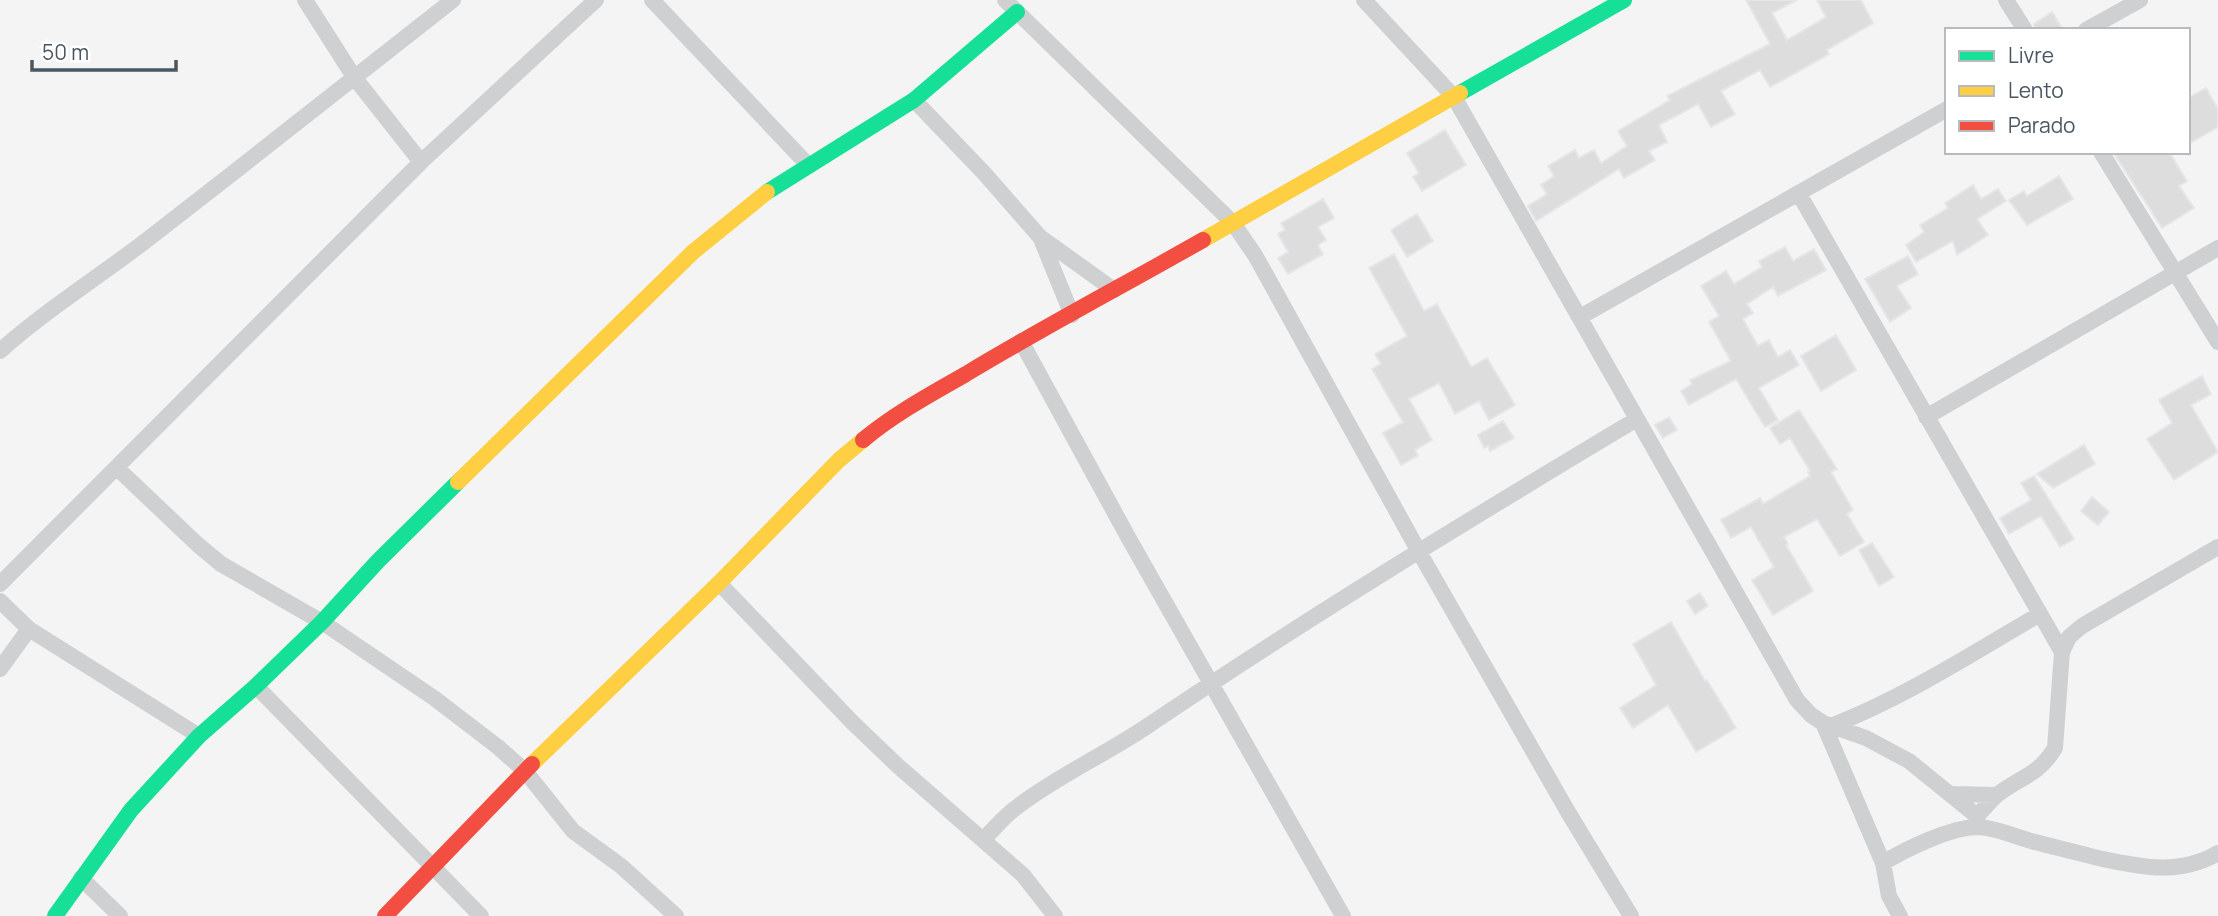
<svg xmlns="http://www.w3.org/2000/svg" width="2218" height="916" viewBox="0 0 2218 916" font-family="Manrope,sans-serif">
<style>
.building{fill:#ddddde;stroke:#e5e6e7;stroke-width:2}
.lines{fill:none;stroke-linecap:round;stroke-linejoin:round}
.street{stroke:#ced0d2;stroke-width:16}
.fast{stroke:#16e098;stroke-width:16}
.slow{stroke:#ffcf43;stroke-width:16}
.jam{stroke:#f24e42;stroke-width:16}
</style>
<rect width="100%" height="100%" fill="#f4f4f4"/>
<path class="building" d="M1746,0H1797L1772,13L1787,40L1826,17L1817,0H1861L1873,23L1827,50L1829,54L1770,87L1760,70L1721,91L1735,114L1711,127L1698,104L1659,125L1667,142L1649,151L1655,160L1624,178L1619,169L1536,221L1528,206L1547,194L1541,185L1554,176L1548,166L1575,150L1579,158L1594,150L1601,163L1627,146L1618,131L1670,100L1667,96L1770,44Z
M2052,12L2063,30H2035L2034,24Z
M2206,88L2218,109V127L2188,144V98Z
M1445,130L1466,165L1422,191L1413,177L1419,173L1407,153Z
M2113,152H2169L2187,181L2179,186L2194,208L2162,228Z
M2059,176L2073,199L2027,225L2009,200L2024,191L2027,196Z
M1973,185L1981,199L1998,189L2006,201L1977,219L1988,235L1957,255L1953,241L1916,262L1906,245L1924,232L1920,225L1948,208L1945,203Z
M1323,199L1334,218L1318,227L1326,240L1318,245L1323,254L1288,274L1278,258L1288,252L1278,234L1285,230L1281,223Z
M1417,214L1433,241L1407,257L1391,230Z
M1785,247L1793,261L1814,249L1826,270L1778,296L1773,287L1747,304L1753,313L1743,319L1758,346L1769,340L1778,357L1790,350L1799,365L1759,388L1778,420L1765,427L1736,379L1689,405L1681,391L1692,384L1690,380L1731,361L1709,322L1719,316L1701,286L1726,271L1734,284L1762,267L1759,261Z
M1394,254L1424,311L1437,304L1471,367L1487,358L1515,405L1489,420L1479,401L1455,414L1439,383L1409,399L1432,440L1415,450L1418,456L1401,465L1383,433L1403,422L1372,369L1381,364L1375,354L1407,336L1369,268Z
M1908,256L1918,274L1897,286L1911,308L1890,322L1865,279Z
M1836,335L1856,370L1821,391L1801,356Z
M2202,376L2211,394L2191,405L2218,452L2174,480L2147,439L2172,423L2159,400Z
M1799,410L1837,469L1831,472L1853,510L1847,514L1864,542L1840,556L1817,519L1784,537L1788,544L1786,545L1813,591L1773,615L1752,580L1774,567L1751,527L1731,538L1721,520L1760,498L1763,504L1810,476L1808,472L1810,471L1790,438L1780,444L1770,428Z
M1669,417L1677,430L1663,438L1655,425Z
M1503,421L1514,438L1490,451L1488,446L1484,448L1478,435Z
M2084,445L2095,464L2053,488L2037,474Z
M2034,476L2074,539L2060,547L2041,516L2009,534L2000,518L2031,500L2021,483Z
M2092,497L2109,512L2098,525L2081,511Z
M1872,543L1894,577L1879,586L1859,550Z
M1700,593L1708,606L1695,614L1687,601Z
M1671,622L1705,681L1707,680L1736,728L1696,752L1668,705L1633,728L1620,708L1656,685L1633,644Z"/>
<g class="lines">
<path class="street" d="M305,0L354,77L421,162
M652,0L808,165
M1005,0L1233,223L1255,255L1418,550L1568,812L1631,916
M1364,0L1454,97L1797,700L1811,715L1823,723L1866,738L1909,761L1977,816L1979,827
M2006,0L2025,30
M2086,30L2140,0
M914,100L984,173L1040,237L1114,290
M2101,152L2218,342
M1799,194L2062,652
M1041,239L1072,315
M1580,317L1947,109
M1021,341L1128,537L1343,916
M0,351C47,309 102,275 152,236C253,158 353,78 453,0
M1926,417L2218,248
M117,468L197,544L221,564L322,622L434,698L498,747L525,771L573,831L621,866L676,916
M719,583L852,722L898,766L1023,875L1055,916
M0,584L421,162L596,0
M0,601L29,629L199,736
M0,669L29,629
M256,686L481,916
M1823,723L1883,863
M1831,726C1905,697 1972,654 2040,614
M1952,794L1997,795
M1977,816C1984,809 1990,801 1997,795C2021,776 2037,777 2055,748L2062,652L2069,637L2082,626L2218,547
M983,840C994,829 1004,816 1017,807C1056,777 1102,756 1143,729C1304,620 1470,519 1637,419
M81,878L120,916
M1900,916L1889,896L1883,863C1906,849 1951,827 1978,827C1996,828 2014,836 2031,841C2053,847 2076,852 2098,858C2141,867 2179,876 2218,853"/>
<path class="fast" d="M1460,93L1624,0
M767,192L914,100L1017,12
M55,916L131,810L199,736L256,686L322,622L378,561L458,482"/>
<path class="slow" d="M1203,240L1460,93
M458,482L693,252L767,192
M532,764L719,583L839,460L863,440"/>
<path class="jam" d="M863,440C894,414 931,394 966,374C1044,327 1124,285 1203,240
M385,916L532,764"/>
</g>
<rect x="1945" y="28" width="245" height="126" fill="#ffffff" stroke="#b7bbc0" stroke-width="2"/>
<rect x="1959" y="51" width="35" height="10" fill="#16e098" stroke="#b7bbc0" stroke-width="2"/>
<text x="2008" y="63" font-size="21" fill="#4a5661">Livre</text>
<rect x="1959" y="86" width="35" height="10" fill="#ffcf43" stroke="#b7bbc0" stroke-width="2"/>
<text x="2008" y="98" font-size="21" fill="#4a5661">Lento</text>
<rect x="1959" y="121" width="35" height="10" fill="#f24e42" stroke="#b7bbc0" stroke-width="2"/>
<text x="2008" y="133" font-size="21" fill="#4a5661">Parado</text>
<path d="M32 60v10h144v-10" fill="none" stroke="#4a5661" stroke-width="3.5"/>
<text x="42" y="60" font-size="21" fill="#4a5661" stroke="#ffffff" stroke-width="5" paint-order="stroke">50 m</text>
</svg>
